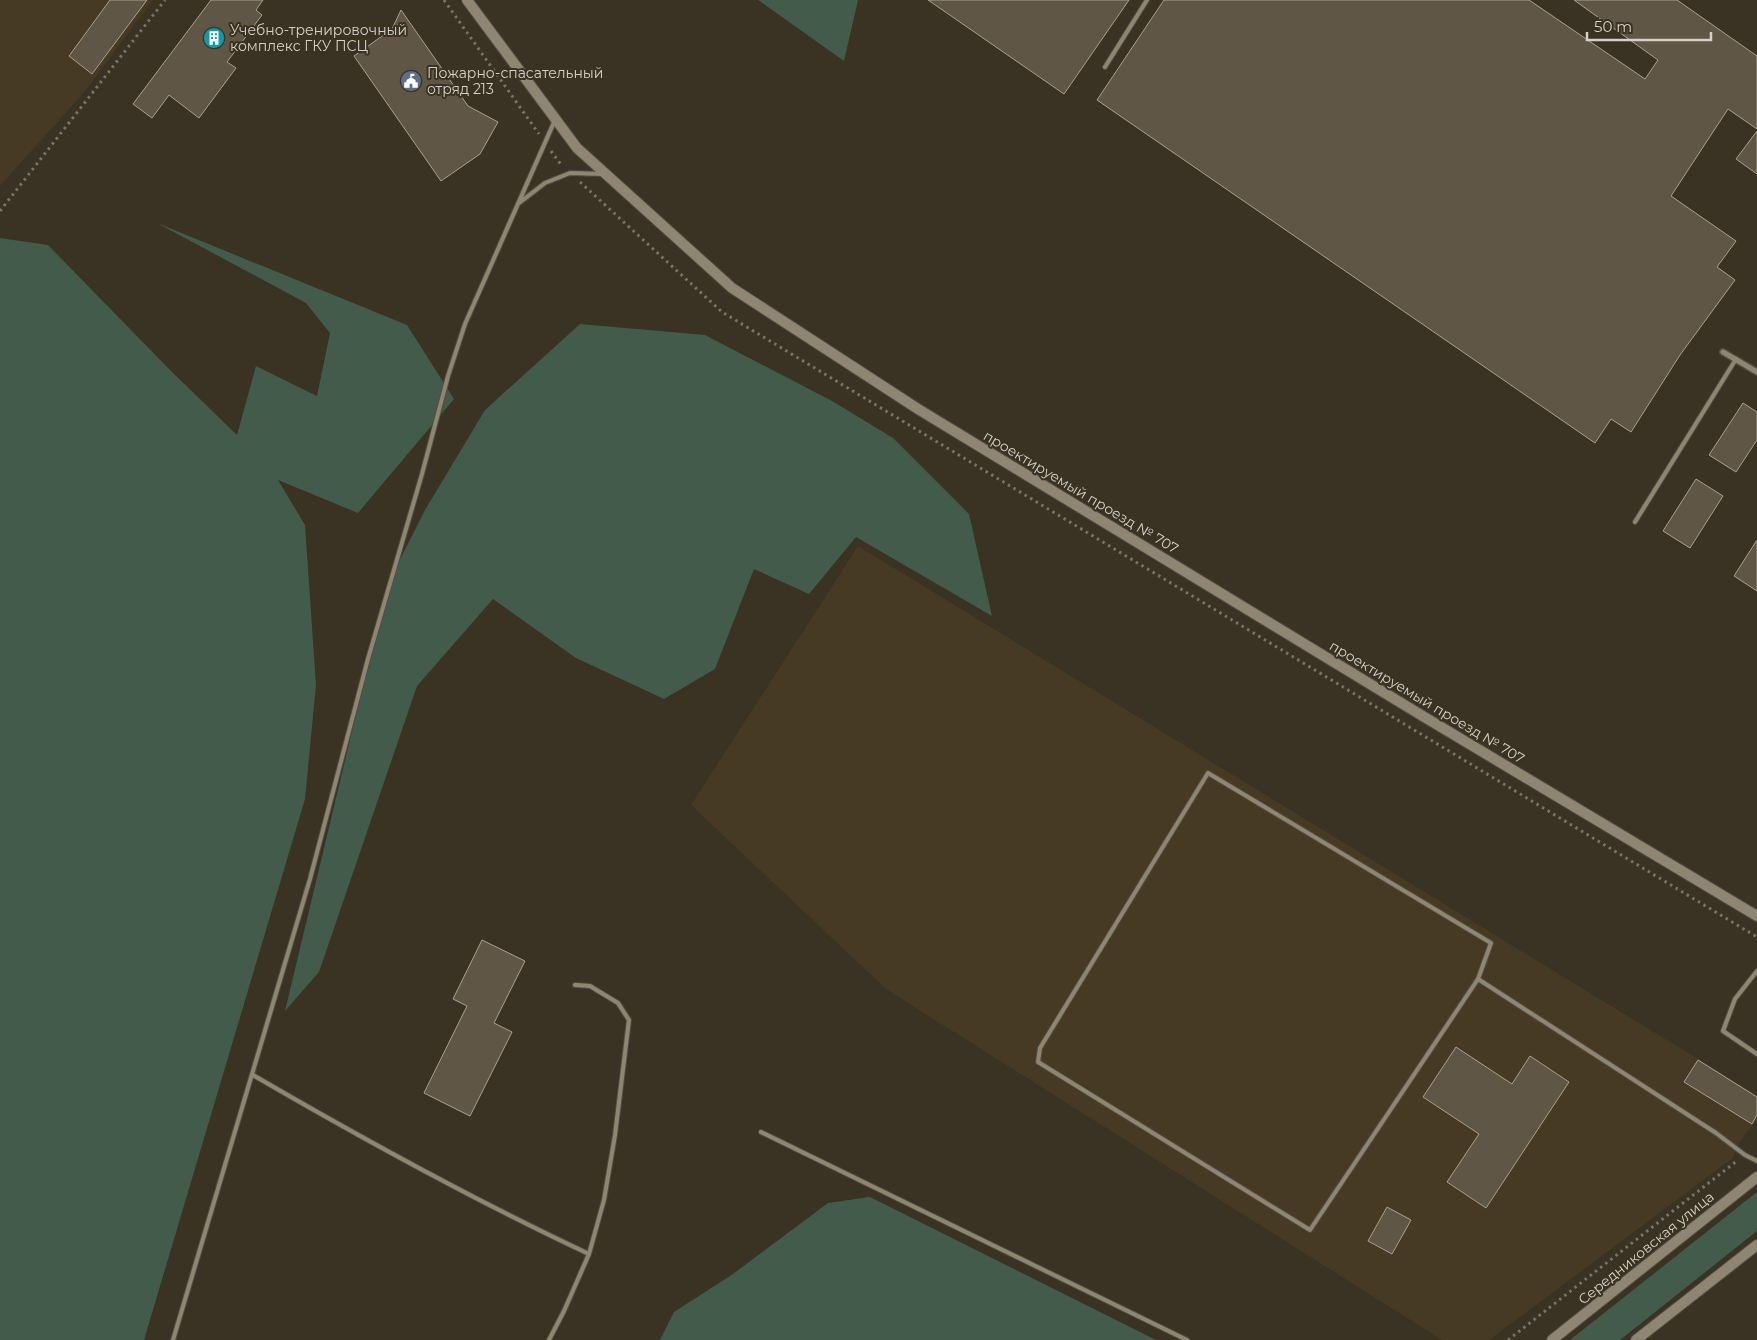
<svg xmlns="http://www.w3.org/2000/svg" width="1757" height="1340" viewBox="0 0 1757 1340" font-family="Montserrat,sans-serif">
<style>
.built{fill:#463a24}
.green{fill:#435b4b}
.building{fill:#605645;stroke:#aaa08d}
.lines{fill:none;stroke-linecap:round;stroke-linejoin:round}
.lane-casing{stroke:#544d3f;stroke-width:6}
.street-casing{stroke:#544d3f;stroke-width:8}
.secondary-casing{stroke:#544d3f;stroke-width:12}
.path{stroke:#7a7366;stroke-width:3;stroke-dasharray:2.5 4;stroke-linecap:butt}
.lane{stroke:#8f8573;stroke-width:4}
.street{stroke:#8f8573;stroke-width:5}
.secondary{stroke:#8f8573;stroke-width:10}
.labels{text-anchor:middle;stroke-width:4;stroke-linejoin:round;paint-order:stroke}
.poi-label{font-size:14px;fill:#d6d0c7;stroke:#3a3222;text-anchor:start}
.street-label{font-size:14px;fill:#d6d0c7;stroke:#3a3222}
</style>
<rect width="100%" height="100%" fill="#3a3222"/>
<path class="built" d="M0,0H153L85,91L0,186Z
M858,546L1757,1095V1119L1736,1147L1733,1158L1489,1340H1442L886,989L691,805Z"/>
<path class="green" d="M758,0H858L844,61Z
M157,223L407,325L454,399L358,513L278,480L305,525L316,685L305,799L144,1340H0V238L48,245L171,371L237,435L256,366L317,396L330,333L306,303Z
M580,324L705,335L832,401L893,438L969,514L992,616L856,537L809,594L754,569L715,669L664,699L576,658L493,599L417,686L319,972L285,1011L387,585L425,510L485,410Z
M1757,1192V1231L1620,1340H1570Z
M869,1197H870L1156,1340H660L674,1312L733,1274L828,1203Z"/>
<path class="building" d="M110,0H147L92,74L69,56Z
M211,0H263L256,10L262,15L227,62L236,68L199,118L169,95L152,118L133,104Z
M928,0H1129L1064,94Z
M1164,0H1529L1645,79L1658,60L1574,0H1677L1757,56V129L1728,109L1671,196L1736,241L1717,267L1735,280L1680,355L1631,432L1611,419L1595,443L1097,100Z
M401,10L468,106L498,122L480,154L441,181L354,56L392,29Z
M1757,131V174L1736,159Z
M1743,403L1757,412V440L1736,472L1709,455Z
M1696,479L1723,496L1690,548L1663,531Z
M1757,540V591L1734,576Z
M482,940L525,961L494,1023L512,1032L470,1116L424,1093L467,1006L453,999Z
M1456,1047L1512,1084L1530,1056L1569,1082L1486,1208L1447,1182L1479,1134L1423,1097Z
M1698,1060L1757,1097V1115L1752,1124L1684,1082Z
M1387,1207L1411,1220L1392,1254L1368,1241Z"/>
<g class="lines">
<g class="lane-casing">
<path id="lane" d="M1105,67L1147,0
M519,203L545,183L570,173L604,174
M1635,522L1736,359
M1757,971L1735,999L1723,1031L1757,1054
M1478,979L1310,1230L1038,1062L1040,1048L1208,773L1491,943L1478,979L1716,1133L1745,1155L1757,1161
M575,985L590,986L618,1003L629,1020L615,1135L604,1200L589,1254
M253,1075C363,1139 474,1200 589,1254L564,1311L549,1340
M761,1132L1187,1340
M173,1340L310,879L368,659L422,474L448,376L465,324L555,120"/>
</g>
<g class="street-casing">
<path id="street" d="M1723,352L1757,372"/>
</g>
<g class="secondary-casing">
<path id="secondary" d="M467,0L577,148L732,288L918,409L1421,715L1757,916
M1552,1340L1757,1177
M1636,1340L1757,1245"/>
</g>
<path class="path" d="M444,0L539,134
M551,151L562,166
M580,182L722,312L1757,937
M0,211L165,0
M1508,1340L1738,1160"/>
<use href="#lane" class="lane"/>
<use href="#street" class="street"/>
<use href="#secondary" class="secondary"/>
</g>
<defs>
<g id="building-disc" transform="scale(1.125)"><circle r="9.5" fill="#0f9aa8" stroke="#3a3222"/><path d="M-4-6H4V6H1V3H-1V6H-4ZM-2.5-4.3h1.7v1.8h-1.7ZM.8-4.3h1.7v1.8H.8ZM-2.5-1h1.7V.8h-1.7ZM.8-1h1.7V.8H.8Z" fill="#fff"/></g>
<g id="civic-disc" transform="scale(1.125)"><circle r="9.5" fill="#5c6f8a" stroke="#3a3222"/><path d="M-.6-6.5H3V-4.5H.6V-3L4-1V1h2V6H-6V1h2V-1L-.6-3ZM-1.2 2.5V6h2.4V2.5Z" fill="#fff"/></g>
</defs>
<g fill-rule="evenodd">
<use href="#building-disc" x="214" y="38"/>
<use href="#civic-disc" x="411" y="81"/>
</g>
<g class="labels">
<g class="poi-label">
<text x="230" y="35">Учебно-тренировочный<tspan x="230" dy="16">комплекс ГКУ ПСЦ</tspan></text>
<text x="427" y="78">Пожарно-спасательный<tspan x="427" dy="16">отряд 213</tspan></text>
</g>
<g class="street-label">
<text transform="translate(1081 492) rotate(31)" y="5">проектируемый проезд № 707</text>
<text transform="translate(1427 702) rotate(31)" y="5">проектируемый проезд № 707</text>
<text transform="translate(1646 1248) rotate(-39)" y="5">Середниковская улица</text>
</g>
</g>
<path d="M1587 32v8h124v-8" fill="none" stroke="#d6d0c7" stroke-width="2.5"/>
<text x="1594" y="32" font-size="15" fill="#d6d0c7" stroke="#3a3222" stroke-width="4" paint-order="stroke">50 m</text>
</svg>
